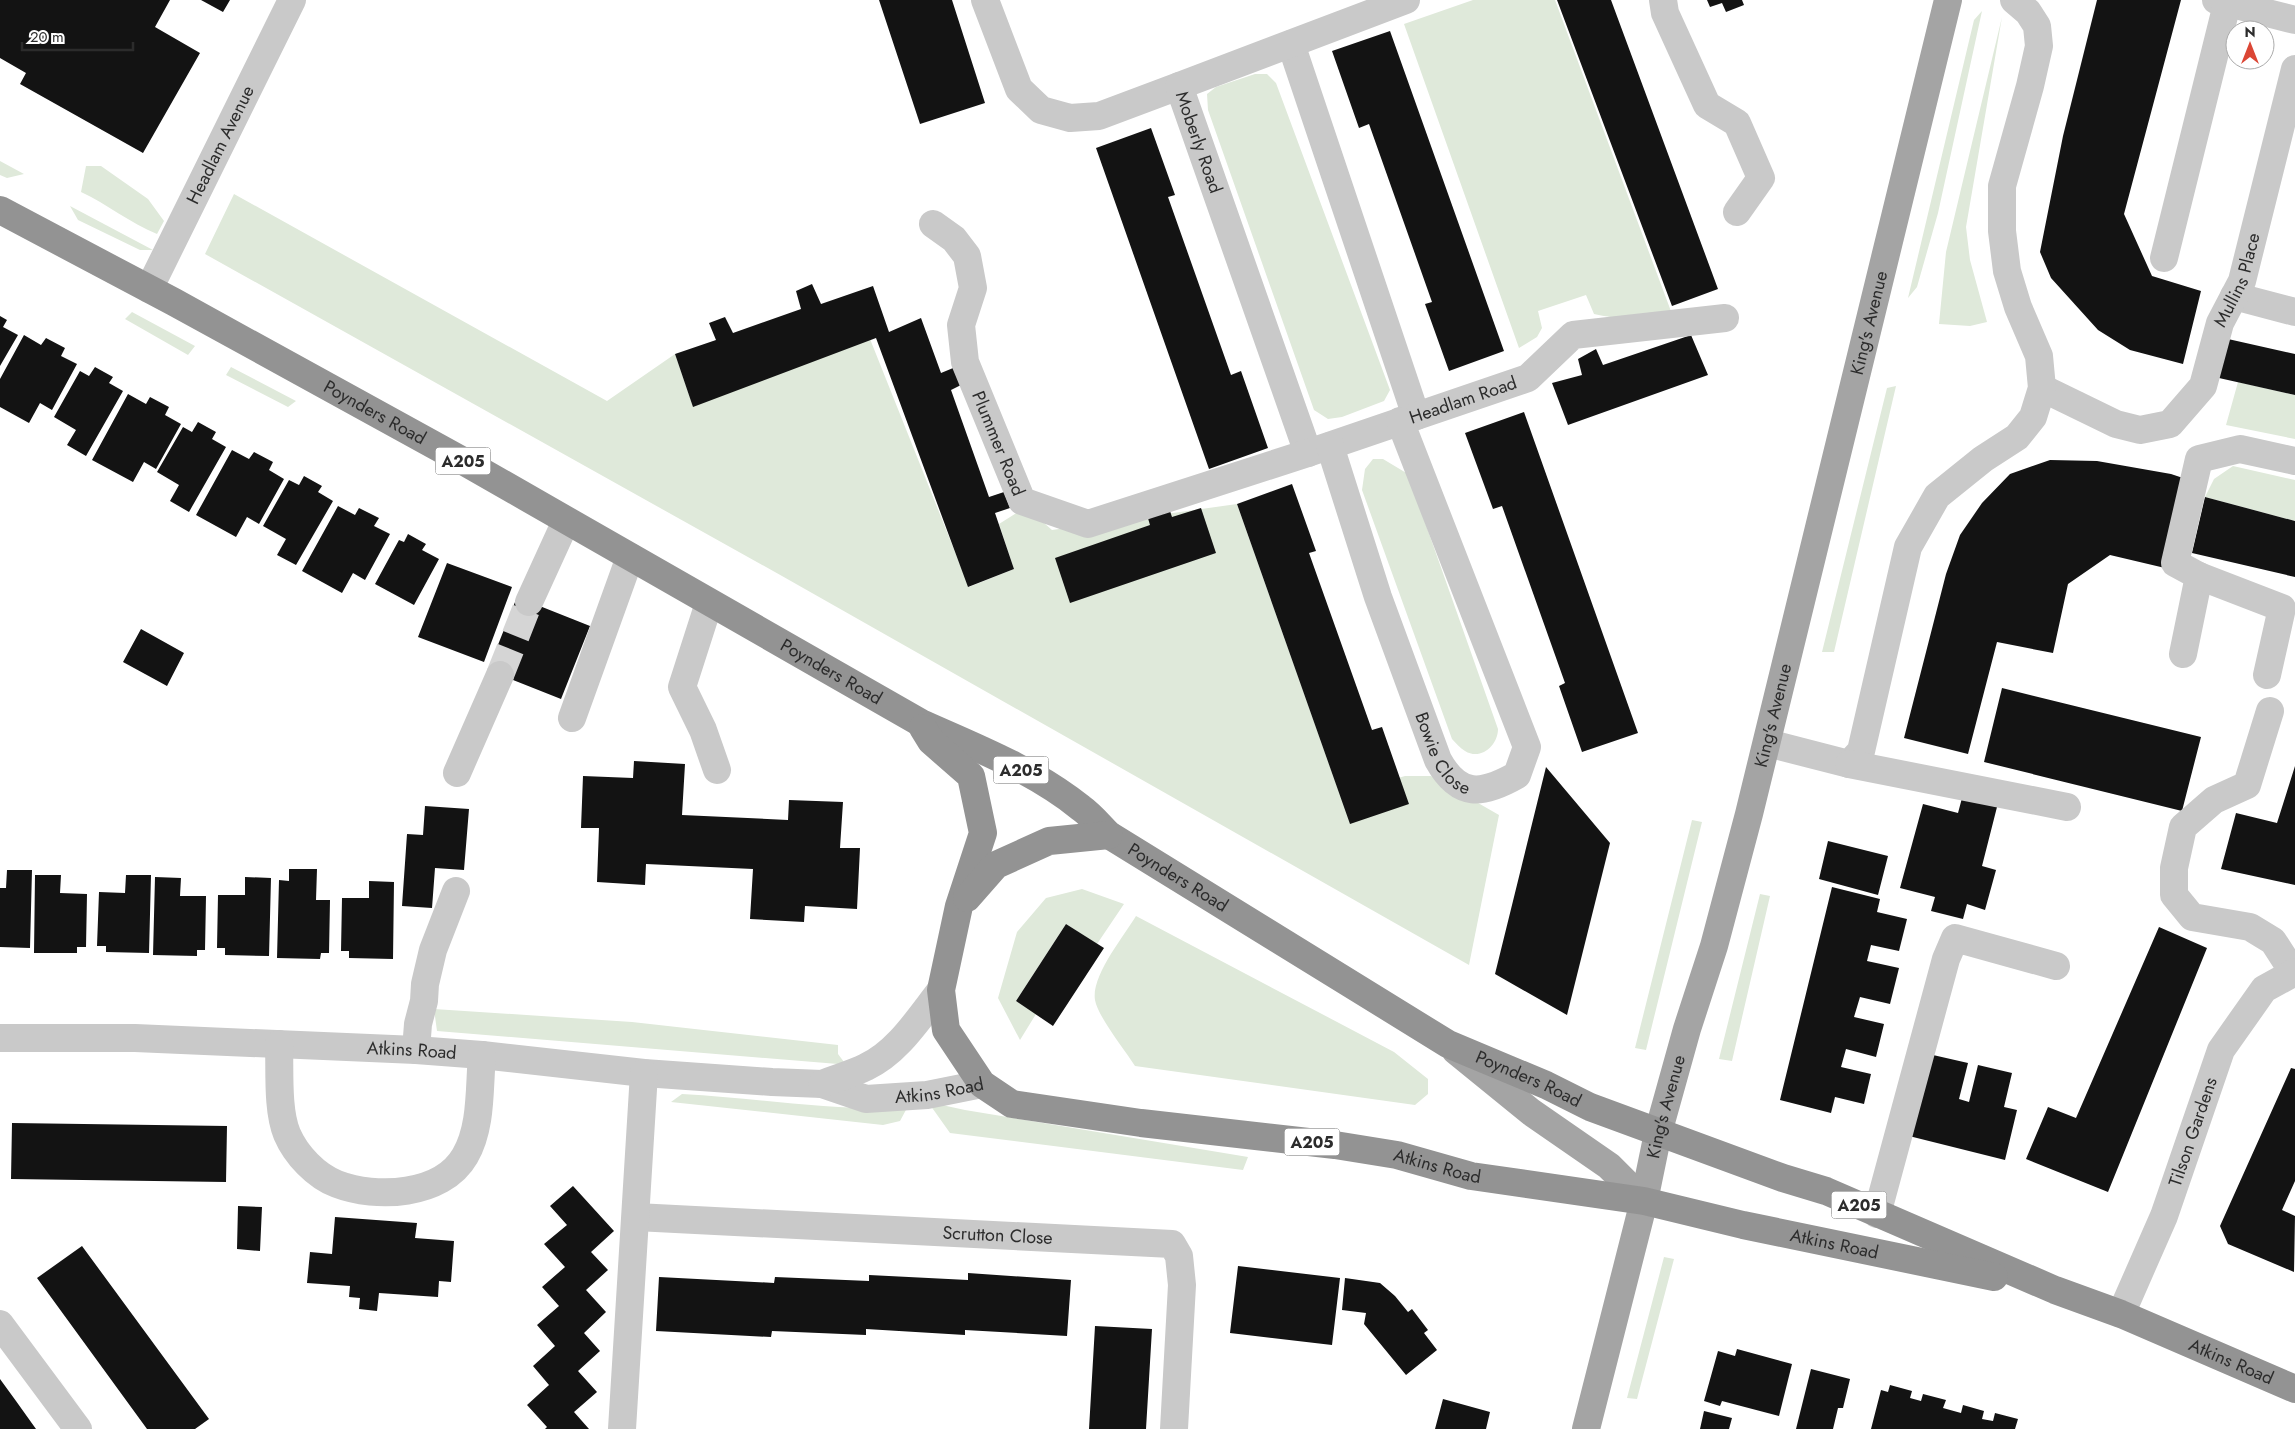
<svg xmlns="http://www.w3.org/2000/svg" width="2295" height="1429" viewBox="0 0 2295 1429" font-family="Jost,sans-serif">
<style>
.green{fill:#dfe9da}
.building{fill:#131313}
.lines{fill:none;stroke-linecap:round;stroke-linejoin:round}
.minor-tunnel{stroke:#d5d5d5;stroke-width:28;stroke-dasharray:28 14;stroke-linecap:butt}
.minor{stroke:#c9c9c9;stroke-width:28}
.major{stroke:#a4a4a4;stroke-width:28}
.highway{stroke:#939393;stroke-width:28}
.labels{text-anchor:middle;stroke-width:5;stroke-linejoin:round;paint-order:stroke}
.shield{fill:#fff;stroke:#6b6b6b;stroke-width:1}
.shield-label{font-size:16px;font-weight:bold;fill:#2c2c2c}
.street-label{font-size:18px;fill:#2c2c2c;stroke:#fff}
</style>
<rect width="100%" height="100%" fill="#fff"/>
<path class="green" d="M1473,0H1555L1672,314C1647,318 1618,320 1594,314L1586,295L1538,311L1542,328L1537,337L1519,348L1404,24Z
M1982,11L1938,213L1917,287L1908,298L1974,20Z
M2002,17L1966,227L1970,260L1987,322L1970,326L1939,324L1946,252Z
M1255,74H1267L1276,83L1390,390L1384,401L1342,417L1328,419L1314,410L1208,110L1207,94L1216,87Z
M0,161L24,174L7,178L0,175Z
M86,166H101L148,199L164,221L157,234C130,223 107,204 81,192Z
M234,194L607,401L675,354L693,406L870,339L969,587L1014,569L999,524L1026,507L1052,530L1237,504L1340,795L1405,776H1431L1499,815L1469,965L782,576L205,254Z
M70,206L153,250H140L78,220Z
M132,312L195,346L188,355L125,319Z
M231,367L296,401L288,407L226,375Z
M2238,382L2295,395V439L2226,425Z
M1896,386L1834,652H1822L1887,388Z
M1373,459H1383L1408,474L1498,729C1498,745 1481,761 1465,751C1460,748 1456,743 1452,739L1362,490L1365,469Z
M2233,466L2295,480V521L2205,497L2214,479Z
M1692,820L1702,822L1646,1050L1635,1048Z
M1082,889L1124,904L1097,944L1066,924L1016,1001L1036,1014L1020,1040L998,998L1017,932L1046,898Z
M1760,894L1770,896L1732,1061L1719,1059Z
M1136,916L1394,1052L1428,1079V1094L1415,1105L1135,1066C1125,1050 1098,1017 1095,1000C1091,976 1124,936 1136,916Z
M434,1009L632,1022L838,1045V1054L844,1062L838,1064L437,1031Z
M682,1094C757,1098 833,1111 907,1108L900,1121L883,1125L671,1102Z
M928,1102L965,1110L1248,1157L1243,1170L950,1133Z
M1664,1257L1674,1259L1637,1399L1627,1398Z"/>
<path class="building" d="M0,0H170L155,27L200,53L143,153L20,84L26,73L0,58Z
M201,0H230L223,12Z
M879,0H952L985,103L920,124Z
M1557,0H1611L1718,289L1672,306Z
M1707,0H1742L1744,5L1726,12L1722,3L1710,7Z
M2097,0H2181L2124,214L2152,276L2201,291L2183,364L2130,350L2098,330L2051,278L2040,252L2063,136Z
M1390,31L1504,351L1449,371L1425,304L1432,302L1369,124L1359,128L1332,51Z
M1151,128L1175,195L1168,197L1231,375L1241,371L1268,448L1209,469L1096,148Z
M812,284L821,304L873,286L889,332L921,318L941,373L958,366L965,383L951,390L989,497L1004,492L1010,508L995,513L1014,569L968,587L876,338L693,407L675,354L716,340L709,323L725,317L733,333L801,309L796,291Z
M0,316L7,320L3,327L18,335L0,366Z
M24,335L41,345L46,338L65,348L61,356L77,364L52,410L40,403L29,423L0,407V379Z
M1691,335L1708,375L1568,425L1552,383L1582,375L1578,359L1596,349L1603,365Z
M2228,339L2295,354V395L2219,378Z
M95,367L113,377L109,383L123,391L86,456L67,445L76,430L54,417L80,371L89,376Z
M128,394L146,404L150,397L169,407L165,415L181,424L156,469L144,462L133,482L92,460Z
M1524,412L1638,733L1582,752L1559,686L1565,683L1502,506L1493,509L1465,433Z
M198,422L216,432L212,439L226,447L189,512L170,501L179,485L157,472L183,427L192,432Z
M232,450L249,459L254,452L273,462L269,470L284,479L259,524L247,517L236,537L196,515Z
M2050,460L2097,461L2171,474L2186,479L2165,568L2110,555L2068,584L2053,653L1997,642L1968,754L1904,738L1946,574L1960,535L1982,503L2010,474Z
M304,476L322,486L318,492L333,501L296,565L277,555L286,539L263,526L289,480L299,485Z
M1292,484L1316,551L1309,553L1372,730L1382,727L1409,804L1350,824L1237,504Z
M2205,497L2295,521V577L2192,553Z
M338,506L355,515L359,508L379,518L374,526L390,534L365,580L353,573L342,593L302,571Z
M1169,508L1172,517L1201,508L1216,553L1070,603L1055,558L1150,525L1147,515Z
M408,534L426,544L422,550L439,559L414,605L375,584L399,540L404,542Z
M447,563L512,587L484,662L418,637Z
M517,597L590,626L561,699L488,670Z
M141,629L184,653L167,686L123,662Z
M2002,688L2201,737L2182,811L1984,762Z
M634,761L685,764L682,815L788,820L789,800L843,802L840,848H860L857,909L805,906L804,922L750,919L753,869L646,864L645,885L597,882L599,828H581L583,776L633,778Z
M2295,766V885L2221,869L2236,813L2277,823Z
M1546,767L1610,843L1567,1015L1495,974Z
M1962,798L1997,807L1982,866L1996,870L1985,910L1967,904L1963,919L1931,911L1935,897L1900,888L1923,804L1958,813Z
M425,806L469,809L464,870L435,868L432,908L402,906L407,834L423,835Z
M1828,841L1888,856L1878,895L1819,879Z
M289,869H317L316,900H330L329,953H321L320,959L277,958L279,880L289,881Z
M7,870H32L30,948L0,947V888H6Z
M35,875H61L60,893L87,894L86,947H77V953H34Z
M126,875H151L149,953L106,952V946H97L99,892L125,893Z
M155,877L181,878L180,896H206L205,950H197V956L153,955Z
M245,877L271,878L269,956L225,955V948H217L218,895H245Z
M369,881L394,882L393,959L349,958V951H341L342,898H369Z
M1832,887L1880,899L1877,912L1907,919L1899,951L1871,945L1867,961L1899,968L1890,1004L1860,997L1854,1017L1884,1024L1876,1057L1846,1049L1841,1067L1871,1074L1864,1104L1835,1097L1831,1113L1780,1100Z
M1066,924L1104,948L1053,1026L1016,1001Z
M2159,927L2207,948L2108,1192L2026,1159L2048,1107L2076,1118Z
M1933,1055L1968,1063L1959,1099L1969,1102L1978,1065L2012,1073L2004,1107L2017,1110L2005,1160L1905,1135Z
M2291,1068L2295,1069V1181L2282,1210L2295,1216L2294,1272L2228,1244L2220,1226Z
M12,1123L227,1126L226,1182L11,1179Z
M573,1186L614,1231L591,1252L608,1270L586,1290L606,1312L584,1333L600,1351L578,1371L597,1392L574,1412L589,1429H545L547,1427L527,1405L549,1385L533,1366L555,1346L537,1325L559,1306L542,1287L565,1267L544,1244L567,1225L550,1206Z
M238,1206L262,1207L260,1251L237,1249Z
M335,1217L417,1223L415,1238L454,1241L451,1282L439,1281L438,1297L379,1293L377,1311L359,1309L360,1298L349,1297L350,1286L307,1283L310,1252L332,1254Z
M82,1246L209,1419L195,1429H147L37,1278Z
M1238,1266L1340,1278L1332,1345L1230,1333Z
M968,1273L1071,1280L1067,1336L965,1330V1335L866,1329V1335L772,1331L771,1337L656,1331L659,1277L774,1283L775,1277L869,1281V1275L968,1280Z
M1345,1278L1380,1283L1395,1296L1408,1312L1412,1309L1428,1330L1424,1333L1437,1350L1406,1375L1364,1324L1366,1313L1342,1310Z
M1095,1326L1152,1329L1146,1429H1089Z
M1737,1349L1792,1364L1779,1416L1722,1401L1720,1406L1704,1401L1718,1351L1735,1356Z
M1811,1369L1850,1379L1843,1408H1838L1833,1429H1796Z
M0,1379L16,1401L36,1429H0Z
M1890,1385L1912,1391L1910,1398L1921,1401L1923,1394L1946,1400L1943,1408L1961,1413L1963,1405L1984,1411L1982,1419L1993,1421L1995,1413L2018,1419L2015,1429H1871L1881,1390L1888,1392Z
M1443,1399L1490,1412L1486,1429H1435Z
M1704,1411L1732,1418L1729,1429H1700Z"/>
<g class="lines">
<path class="minor-tunnel" d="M500,675L529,602"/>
<g class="minor">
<path id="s1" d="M985,0L1019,89L1041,110L1070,118L1099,116L1179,86L1308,453"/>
<path d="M1663,0L1665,13L1707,105L1737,123L1761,178L1737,212"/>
<path d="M2216,0L2295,20"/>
<path d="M1291,44L1416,416"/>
<path d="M1179,86L1406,0"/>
<path id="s2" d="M933,224L954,239L967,256L973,288L961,325L965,362L1022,501L1088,524L1308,453L1528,378L1573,335L1725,318"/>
<path d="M2164,258L2227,4"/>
<path id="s3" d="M149,289L292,0"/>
<path d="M2234,296L2295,312"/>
<path id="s4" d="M2042,388L2116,424L2140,430L2170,424L2203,386L2220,323L2242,281L2295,69"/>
<path id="s5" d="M1330,446L1378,597L1438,760C1459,798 1482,795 1517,775L1527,747L1400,421"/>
<path d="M529,602L566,521"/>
<path d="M709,603L682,687L703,730L717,770"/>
<path d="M2183,654L2199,576"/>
<path d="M2267,675L2282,608L2199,576L2175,563L2199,459L2240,449L2295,461"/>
<path d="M2270,711L2247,785L2214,800L2183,827L2174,868V895L2192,917L2250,927L2273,941L2293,972"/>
<path d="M572,718L630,557"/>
<path d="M1767,743L1849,764L1861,751L1908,547L1937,496L1983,459L2017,437L2033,417L2042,388L2039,356L2018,307L2007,271L2002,231V186L2030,86L2039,46L2037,26L2028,12L2014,0"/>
<path d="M1849,764L2067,807"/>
<path d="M457,773L500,675"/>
<path id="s6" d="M0,1038H135L416,1050L482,1055L644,1073L772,1082L822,1084L866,1099L927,1095L982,1084"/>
<path d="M279,1044C280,1070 277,1110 287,1134C296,1155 316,1176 337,1184C376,1199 442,1196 465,1156C482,1127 479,1088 482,1055"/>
<path d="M416,1050L418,1024L424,1001L425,984L433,950L456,891"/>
<path d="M822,1084C836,1078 852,1074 866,1067C898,1052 919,1018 941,990"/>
<path d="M1877,1214L1946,959L1955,938L2056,966"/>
<path id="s7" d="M636,1217L1172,1244L1179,1256L1182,1285L1174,1429"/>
<path id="s8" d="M2121,1314L2164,1216L2221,1050L2264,989L2295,972"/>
<path d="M0,1324L78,1429"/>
<path d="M622,1429L644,1073"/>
</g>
<g class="major">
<path d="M1456,1051L1531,1112L1609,1166L1644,1201"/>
<path id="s9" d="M1586,1429L1644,1201L1658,1133L1687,1029L1714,946L1749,814L1948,0"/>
</g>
<g class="highway">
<path id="s10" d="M0,210L174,302L463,461L921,723C975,747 1034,770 1081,808C1091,815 1100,826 1109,835L1448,1044L1546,1085L1590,1107L1783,1178L1826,1191L2055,1290L2121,1314L2295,1389"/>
<path id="s11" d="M923,728L931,741L971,776L983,833L959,906L941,990L946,1030L982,1084L1012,1104L1141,1123L1335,1145L1397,1155L1471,1176L1644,1201L1743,1225L1994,1277"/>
<path d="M967,898L996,865L1049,841L1109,835"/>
</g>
</g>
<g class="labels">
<g class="shield">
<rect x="435.5" y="447.5" width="55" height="27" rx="4"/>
<rect x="993.5" y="756.5" width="55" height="27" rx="4"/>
<rect x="1284.5" y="1128.5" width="55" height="27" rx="4"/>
<rect x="1831.5" y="1191.5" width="55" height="27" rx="4"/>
</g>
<g class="shield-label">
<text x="463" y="467">A205</text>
<text x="1021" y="776">A205</text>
<text x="1312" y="1148">A205</text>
<text x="1859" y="1211">A205</text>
</g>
<g class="street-label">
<text dy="6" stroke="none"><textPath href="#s1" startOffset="330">Moberly Road</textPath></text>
<text dy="6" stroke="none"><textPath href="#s3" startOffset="161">Headlam Avenue</textPath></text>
<text dy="6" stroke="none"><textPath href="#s4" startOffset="300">Mullins Place</textPath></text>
<text dy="6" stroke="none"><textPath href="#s9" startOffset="1142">King's Avenue</textPath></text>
<text dy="6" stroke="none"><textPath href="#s2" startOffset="771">Headlam Road</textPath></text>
<text dy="6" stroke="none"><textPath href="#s10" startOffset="426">Poynders Road</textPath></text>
<text dy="6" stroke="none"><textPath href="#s2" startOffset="244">Plummer Road</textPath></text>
<text dy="6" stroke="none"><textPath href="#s10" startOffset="951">Poynders Road</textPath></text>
<text dy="6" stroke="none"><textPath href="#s9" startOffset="738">King's Avenue</textPath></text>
<text dy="6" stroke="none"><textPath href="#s5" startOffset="329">Bowie Close</textPath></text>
<text dy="6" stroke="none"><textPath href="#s10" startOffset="1356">Poynders Road</textPath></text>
<text dy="6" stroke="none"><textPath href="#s6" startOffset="412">Atkins Road</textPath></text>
<text dy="6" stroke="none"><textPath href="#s10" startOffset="1761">Poynders Road</textPath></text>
<text dy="6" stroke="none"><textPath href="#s6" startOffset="944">Atkins Road</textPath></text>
<text dy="6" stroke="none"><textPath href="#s9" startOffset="332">King's Avenue</textPath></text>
<text dy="6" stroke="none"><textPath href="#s8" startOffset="196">Tilson Gardens</textPath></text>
<text dy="6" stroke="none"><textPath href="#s11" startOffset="861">Atkins Road</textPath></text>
<text dy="6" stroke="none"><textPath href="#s7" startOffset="362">Scrutton Close</textPath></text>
<text dy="6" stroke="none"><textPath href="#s11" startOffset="1266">Atkins Road</textPath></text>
<text dy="6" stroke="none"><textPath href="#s10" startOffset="2519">Atkins Road</textPath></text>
</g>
</g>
<g transform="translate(2250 45)"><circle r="24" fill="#ffffff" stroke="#ababab"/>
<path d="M0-4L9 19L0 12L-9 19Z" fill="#db4635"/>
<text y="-8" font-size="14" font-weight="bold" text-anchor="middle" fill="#2c2c2c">N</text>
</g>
<path d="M22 42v8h111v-8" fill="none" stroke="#2c2c2c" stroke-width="2.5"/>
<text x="30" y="42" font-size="15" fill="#2c2c2c" stroke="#ffffff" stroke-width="4" paint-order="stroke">20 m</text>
</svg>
